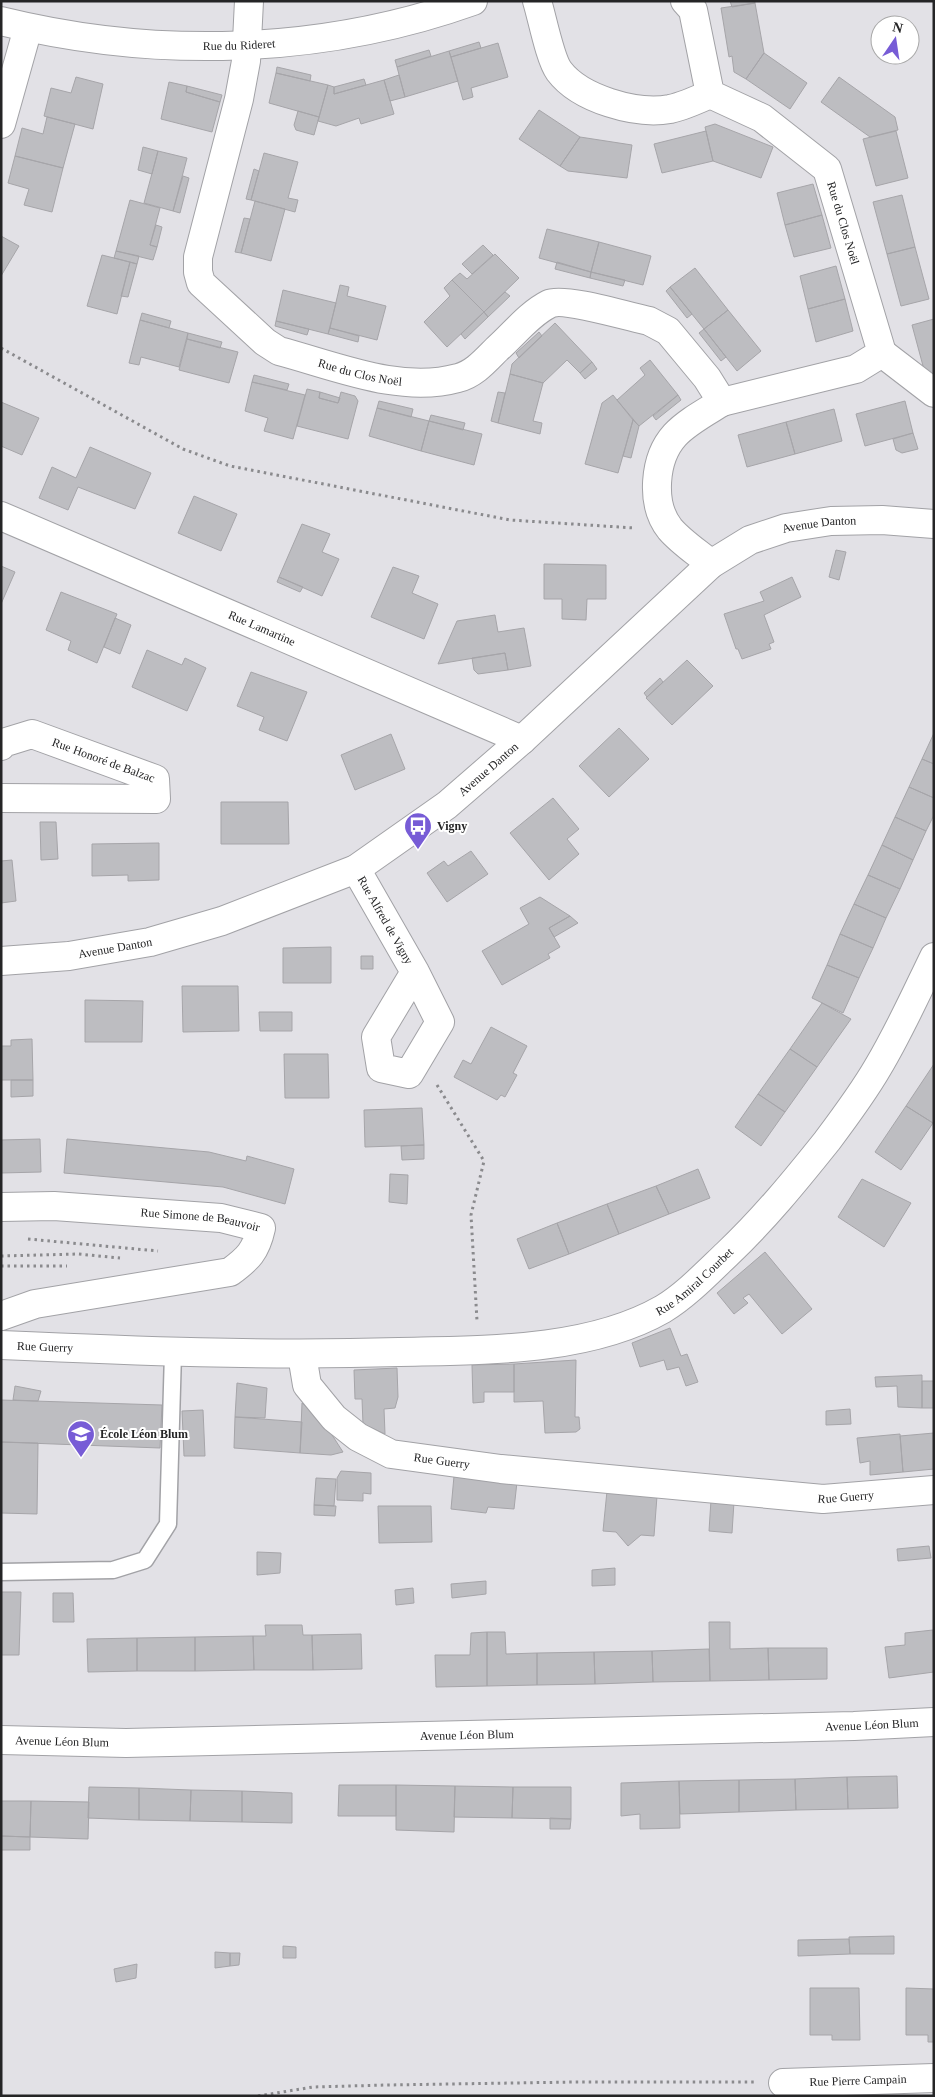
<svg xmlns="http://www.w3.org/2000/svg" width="935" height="2097" viewBox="0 0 935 2097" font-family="Georgia,serif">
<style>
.building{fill:#bdbdc1;stroke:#a6a5a9}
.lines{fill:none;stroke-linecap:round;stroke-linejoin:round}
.service-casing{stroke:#a2a2a6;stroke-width:19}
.minor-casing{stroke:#a2a2a6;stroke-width:30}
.tertiary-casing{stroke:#a2a2a6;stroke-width:30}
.path{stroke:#8a8a8d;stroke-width:3;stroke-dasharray:2.5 4;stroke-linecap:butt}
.service{stroke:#fff;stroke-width:16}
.minor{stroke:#fff;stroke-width:28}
.tertiary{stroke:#fff;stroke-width:28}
.labels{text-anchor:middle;stroke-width:4;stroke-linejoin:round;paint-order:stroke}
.street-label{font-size:12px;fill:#252526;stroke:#fff}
.poi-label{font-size:12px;font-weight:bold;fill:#252526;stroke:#fff;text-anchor:start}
</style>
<rect width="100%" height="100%" fill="#e2e1e6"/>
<path class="building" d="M730,1H755V3L732,7Z
M755,3L764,53L746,79L734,72L732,56L729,57L721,8Z
M479,42L481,48L451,57L449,51Z
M498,43L508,77L471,88L473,97L463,100L451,57Z
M429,50L431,56L397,67L395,60Z
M449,51L458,81L405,97L397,67Z
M764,53L807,83L790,109L746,79Z
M277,67L311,75L310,81L276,73Z
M276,73L328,85L319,117L269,103Z
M399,75L405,97L390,101L384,80Z
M76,77L103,84L93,129L44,116L51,88L71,93Z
M839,77L895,117L898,130L870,137L821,102Z
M364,79L366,85L334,94V87Z
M384,80L394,114L361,124L359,118L336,126L318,121L328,85L334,87V94Z
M169,82L187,86L186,92L220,102L212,132L161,119Z
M187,86L222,95L220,102L186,92Z
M539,110L580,137L560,166L519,139Z
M298,111L319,117L314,135L296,130L294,125Z
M47,117L75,124L63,168L15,156L22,128L43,134Z
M715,124L773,147L761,178L713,161L705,127Z
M706,131L713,161L662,173L654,144Z
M896,131L908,178L876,186L863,139Z
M580,137L632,145L627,178L568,171L560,166Z
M143,147L158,151L152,174L138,170Z
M158,151L187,158L173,211L144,203Z
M264,153L298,162L288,198L298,200L295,212L251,200Z
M15,156L63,168L52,212L24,205L29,189L8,183Z
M254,169L259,171L251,200L246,199Z
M183,176L189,178L180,213L173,211Z
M813,184L822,215L785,225L777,193Z
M902,195L915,247L887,254L873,202Z
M130,200L160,208L150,245L157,247L153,260L116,251Z
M255,201L285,209L271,261L241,253Z
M822,215L831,248L794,257L785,225Z
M244,218L250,219L241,253L235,252Z
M156,225L162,227L157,247L150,245Z
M547,229L599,242L591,272L539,258Z
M1,236L19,246L1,276Z
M599,242L651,256L643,285L591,272Z
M483,245L493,255L472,274L462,264Z
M915,247L929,299L901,306L887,254Z
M116,251L139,256L137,264L114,258Z
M495,254L519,278L484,312L452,280L460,273L467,279Z
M102,255L130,262L117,314L87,306Z
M130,262L137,264L128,297L121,296Z
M557,262L591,272L590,278L555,269Z
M836,266L845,299L808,309L800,276Z
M695,268L728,310L704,329L670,287Z
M591,272L625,280L623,286L590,278Z
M452,280L484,312L447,347L424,322L450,296L444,288Z
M340,285L349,287L347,296L386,306L377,340L330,328Z
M670,287L692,314L687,318L666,291Z
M283,290L336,303L328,334L276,321Z
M505,292L510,296L488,317L484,312Z
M845,299L853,331L816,342L808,309Z
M728,310L761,351L737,371L704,329Z
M484,312L488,317L465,339L461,334Z
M142,313L171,321L169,328L140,320Z
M934,319V375L926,377L912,325Z
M140,320L188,333L179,367L141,357L139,365L129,363Z
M276,321L309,329L307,335L275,326Z
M555,323L592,362L580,373L567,360L543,383L510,374L512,364Z
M330,328L359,336L358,342L328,334Z
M704,329L726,357L721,361L699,333Z
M539,332L542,336L519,358L516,353Z
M188,333L222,342L220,348L187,339Z
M187,339L238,352L229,383L179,370Z
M650,360L678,395L639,426L617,400L645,375L640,368Z
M592,362L597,369L585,379L580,373Z
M510,374L543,383L533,421L542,423L540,434L498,423Z
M254,375L289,384L287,390L252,382Z
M252,382L305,395L293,439L264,431L268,418L245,411Z
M307,389L320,392L319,398L338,403L341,392L355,396L358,401L348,439L297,426Z
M320,392L340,398L338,403L319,398Z
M498,392L505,393L498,423L491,421Z
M613,395L633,420L618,473L585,464L602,403Z
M678,395L681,400L656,420L653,416Z
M379,401L413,409L411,417L377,408Z
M905,401L913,433L865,446L856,414Z
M1,402L39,418L22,455L1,446Z
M377,408L429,421L421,451L369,436Z
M834,409L842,441L795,454L786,422Z
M431,415L465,423L463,430L429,421Z
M633,420L639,426L631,458L623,456Z
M429,421L482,434L474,465L421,451Z
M786,422L795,454L747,467L738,435Z
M913,433L918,449L902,453L896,450L893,439Z
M90,447L151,473L135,509L78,487L68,510L39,498L52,467L76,478Z
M194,496L237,514L221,551L178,533Z
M302,524L330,534L322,552L339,559L322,596L279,577Z
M836,550L846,552L839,580L829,577Z
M544,564L606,565V599H587L586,620L562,619V599H544Z
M1,566L15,572L1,604Z
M393,567L419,576L412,593L438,604L424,639L371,617Z
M279,577L303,587L300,592L277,582Z
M792,577L801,597L764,615L774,642L769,644L771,649L742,659L738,649H736L724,614L764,601L760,592Z
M61,592L117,614L97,663L68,650L71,641L46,630Z
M495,615L498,632L524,628L531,666L508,670L505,653L438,664L457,621Z
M115,618L131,625L120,654L104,647Z
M147,650L182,665L185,658L206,668L187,711L132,687Z
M505,653L508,670L478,674L474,670L472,658Z
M687,660L713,686L672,725L646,698Z
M251,672L307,692L287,741L259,730L264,717L237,706Z
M660,678L663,682L647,697L644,693Z
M619,728L649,759L609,797L579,766Z
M934,733V764L922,759Z
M391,734L405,769L355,790L341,755Z
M922,759L934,764V798L909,787Z
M909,787L934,798V815L926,831L895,817Z
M553,798L579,829L567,839L579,854L549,880L510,833Z
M221,802H288L289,844H221Z
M895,817L926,831L913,860L882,845Z
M40,822H56L58,859L41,860Z
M159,843V880L128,881V875L92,876V844Z
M882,845L913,860L900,889L868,875Z
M471,851L488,874L447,902L427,873L444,861L448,866Z
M12,860L16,901L1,903V861Z
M868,875L900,889L886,918L854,904Z
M540,897L570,916L549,928L560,947L548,954L550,958L502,985L482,951L529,924L520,908Z
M854,904L886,918L873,948L840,934Z
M570,916L578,923L554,937L549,928Z
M840,934L873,948L859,978L827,965Z
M331,947V983H283V948Z
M361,956H373V969H361Z
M827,965L859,978L843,1013L812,998Z
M182,986H238L239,1031L183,1032Z
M85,1000L143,1001L142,1042H85Z
M822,1003L851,1019L817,1067L790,1049Z
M259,1012H292V1031H260Z
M491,1027L527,1046L513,1073L517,1075L505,1097L501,1095L497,1100L454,1077L463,1060L471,1064Z
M32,1039L33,1080H1V1046H11V1040Z
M790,1049L817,1067L785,1112L758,1094Z
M284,1054H328L329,1098H285Z
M934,1064V1121L933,1123L906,1106Z
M11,1080H33V1096L11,1097Z
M758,1094L785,1112L761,1146L735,1127Z
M906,1106L933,1123L901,1170L875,1152Z
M422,1108L424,1145L365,1147L364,1110Z
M40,1139L41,1172L1,1173V1140Z
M67,1139L209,1152L246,1161L247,1156L294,1169L285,1204L223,1187L64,1173Z
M424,1145V1159L402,1160L401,1146Z
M698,1169L710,1198L669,1214L656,1186Z
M390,1174L408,1175L407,1204L389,1202Z
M862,1179L911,1203L884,1247L838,1217Z
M656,1186L669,1214L619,1234L607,1204Z
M607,1204L619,1234L569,1254L557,1223Z
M557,1223L569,1254L529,1269L517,1239Z
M765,1252L812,1309L782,1334L749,1294L743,1298L748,1303L734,1314L717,1293Z
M670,1328L681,1356L687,1354L698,1382L686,1386L679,1367L667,1370L664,1360L640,1367L632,1343Z
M576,1360L575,1417H579L580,1429L576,1432L545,1433L543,1401L514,1402V1364Z
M514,1364V1392H484V1402L473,1403L472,1365Z
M397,1368L398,1397L395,1408L384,1409L385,1434L363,1424L362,1399H355L354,1370Z
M922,1375V1408L898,1407L897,1386L876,1387L875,1377Z
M922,1381H934V1408H922Z
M237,1383L267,1388L265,1418L235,1417Z
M15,1386L41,1391L38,1401L13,1400Z
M1,1400L162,1405L160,1448L1,1442Z
M302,1403L323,1421L343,1452L331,1455L300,1453Z
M850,1409L851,1424L826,1425V1411Z
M203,1410L205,1456H184L182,1411Z
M235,1417L302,1422L300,1453L234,1448Z
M934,1433V1469L903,1472L900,1436Z
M900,1434L903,1472L870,1475V1461L860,1463L857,1438Z
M1,1442L38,1443L37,1514L1,1513Z
M341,1471L371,1473V1494L363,1493V1501L337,1500V1478Z
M454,1476L517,1482L514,1509L488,1507L486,1513L451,1509Z
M316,1478L336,1479L334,1506L314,1505Z
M607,1491L657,1496L654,1536L641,1535L628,1546L616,1532L603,1531Z
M711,1500L734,1502L732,1533L709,1531Z
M314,1505L336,1506L335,1516L314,1515Z
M378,1506H431L432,1542L379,1543Z
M929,1546L931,1558L898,1561L897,1549Z
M257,1552L281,1553L280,1573L257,1575Z
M615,1568V1585L592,1586V1570Z
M486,1581V1594L452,1598L451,1584Z
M413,1588L414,1603L396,1605L395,1590Z
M1,1592H21L19,1655H1Z
M53,1593H73L74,1622H53Z
M709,1622H730V1649L768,1648L769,1680L710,1681Z
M265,1625H302L303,1635H312L313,1670H254L253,1636H266Z
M933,1630L934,1672L889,1678L885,1647L905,1645V1633Z
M487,1632H505L506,1654L537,1653V1685L487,1686Z
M487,1632V1686L436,1687L435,1655H470L471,1633Z
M361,1634L362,1669L313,1670L312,1635Z
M253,1636L254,1670L195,1671V1637Z
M195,1637V1671H137V1638Z
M137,1638V1671L88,1672L87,1639Z
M768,1648H827V1679L769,1680Z
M709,1649L710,1681L653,1682L652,1651Z
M652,1651L653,1682L595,1684L594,1652Z
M594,1652L595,1684L537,1685V1653Z
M897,1776L898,1808L848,1809L847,1777Z
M847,1777L848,1809L796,1810L795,1779Z
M795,1779L796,1810L739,1812V1780Z
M739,1780V1812L680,1814L679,1781Z
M679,1781L680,1828L640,1829V1814L621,1816V1783Z
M339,1785H396V1816H338Z
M396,1785L455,1786L454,1832L396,1830Z
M455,1786L513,1787L512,1818L454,1817Z
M89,1787L139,1788V1820L88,1818Z
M513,1787H571V1819L512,1818Z
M139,1788L191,1790L190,1821L139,1820Z
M191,1790L242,1791V1822L190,1821Z
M242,1791L292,1793V1823L242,1822Z
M1,1801H31L30,1837L1,1836Z
M31,1801L89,1802L88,1839L30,1837Z
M550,1818L571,1819L570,1829H550Z
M1,1836L30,1837V1850H1Z
M894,1936V1954H850L849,1937Z
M849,1939L850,1954L798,1956V1940Z
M283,1946L296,1947V1958H283Z
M215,1952L230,1953V1966L215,1968Z
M230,1953H240L239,1965L230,1966Z
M137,1964L136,1978L116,1982L114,1969Z
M810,1988H859L860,2040H832V2035H810Z
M906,1988L934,1989V2042H928V2035H906Z"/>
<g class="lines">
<g class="service-casing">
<path id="service" d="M1,1572L113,1570L145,1560L168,1524L173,1353"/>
</g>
<g class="minor-casing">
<g id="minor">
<path id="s1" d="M249,1L246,61L239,99L198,257V272L201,283L265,342L279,351C336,366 400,394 458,378C474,374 485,361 497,349C513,335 529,314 549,304C563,297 630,317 649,321L668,331L707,378L722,402C706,412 687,422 675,435C654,458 650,504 670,529C681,542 698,553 711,564"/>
<path d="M537,1C542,17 550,59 559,71C580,99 636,115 670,109C684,106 697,100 710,94"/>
<path id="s2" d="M685,1L693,10L710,94L762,118L827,169L882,353L856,369L722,402"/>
<path id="s3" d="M1,21C156,59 322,55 473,1"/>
<path d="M1,124L28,28"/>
<path d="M882,353L934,393"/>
<path id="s4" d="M1,516L522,740"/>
<path id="s5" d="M1,746L3,743L32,734L155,779L156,799L1,798"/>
<path id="s6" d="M356,869L415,972L440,1022L409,1074L381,1068L376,1037L415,972"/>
<path id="s7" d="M1,961L69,956L150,942L222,921L356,869L447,805L522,740L711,564L750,540L786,528L831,521L882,520L934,524"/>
<path id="s8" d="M1,1207L54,1206L221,1218L261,1228C256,1251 248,1259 230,1272L35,1304L1,1316"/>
<path id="s9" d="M1,1345C135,1351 265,1356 399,1352C484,1350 588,1352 663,1309C686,1295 707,1273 727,1254C764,1219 795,1181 827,1141C845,1117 863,1093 878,1067C899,1032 916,994 934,957"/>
<path id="s10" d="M302,1355L307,1385L334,1418L358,1437L391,1454L501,1469L823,1499L934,1490"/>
<path id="s11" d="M783,2083L934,2078"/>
</g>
</g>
<g class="tertiary-casing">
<g id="tertiary">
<path id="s12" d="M1,1740L126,1743L854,1726L934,1722"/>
</g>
</g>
<path class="path" d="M1,348L183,449L230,466L510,520L635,528
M437,1085L484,1161L471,1215L477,1321
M28,1239L158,1251
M1,1256L78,1254L120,1258
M1,1266H67
M258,2096L313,2087L387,2085L576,2082H755"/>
<use href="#service" class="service"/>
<use href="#minor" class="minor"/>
<use href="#tertiary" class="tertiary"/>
</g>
<defs>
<g id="bus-pin" transform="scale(1.4375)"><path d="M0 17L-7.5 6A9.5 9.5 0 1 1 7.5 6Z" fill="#775cd6" stroke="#fff"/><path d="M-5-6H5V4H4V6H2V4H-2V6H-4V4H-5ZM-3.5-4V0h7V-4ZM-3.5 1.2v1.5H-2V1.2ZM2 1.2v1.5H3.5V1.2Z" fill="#fff"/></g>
<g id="school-pin" transform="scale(1.4375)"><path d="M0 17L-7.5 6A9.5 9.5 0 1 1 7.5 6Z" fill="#775cd6" stroke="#fff"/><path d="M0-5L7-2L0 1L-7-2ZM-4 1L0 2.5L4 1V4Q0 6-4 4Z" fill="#fff"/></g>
</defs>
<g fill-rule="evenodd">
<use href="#bus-pin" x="418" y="826"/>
<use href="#school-pin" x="81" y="1434"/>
</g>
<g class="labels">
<g class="street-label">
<text dy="4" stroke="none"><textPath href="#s3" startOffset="240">Rue du Rideret</textPath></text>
<text dy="4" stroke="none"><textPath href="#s2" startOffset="294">Rue du Clos Noël</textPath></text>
<text dy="4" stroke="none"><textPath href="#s1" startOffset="476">Rue du Clos Noël</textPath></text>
<text dy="4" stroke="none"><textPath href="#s7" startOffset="955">Avenue Danton</textPath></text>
<text dy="4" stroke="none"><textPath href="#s4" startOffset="284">Rue Lamartine</textPath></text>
<text dy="4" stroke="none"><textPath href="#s5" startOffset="110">Rue Honoré de Balzac</textPath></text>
<text dy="4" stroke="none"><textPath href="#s7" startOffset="535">Avenue Danton</textPath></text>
<text dy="4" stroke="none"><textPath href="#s6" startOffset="59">Rue Alfred de Vigny</textPath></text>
<text dy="4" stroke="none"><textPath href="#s7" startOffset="115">Avenue Danton</textPath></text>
<text dy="4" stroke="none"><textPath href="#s8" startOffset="200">Rue Simone de Beauvoir</textPath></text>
<text dy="4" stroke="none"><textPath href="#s9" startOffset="710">Rue Amiral Courbet</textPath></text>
<text dy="4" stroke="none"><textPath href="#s9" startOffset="44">Rue Guerry</textPath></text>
<text dy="4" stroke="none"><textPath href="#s10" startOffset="192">Rue Guerry</textPath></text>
<text dy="4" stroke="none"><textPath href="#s10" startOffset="598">Rue Guerry</textPath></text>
<text dy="4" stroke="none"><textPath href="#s12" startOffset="871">Avenue Léon Blum</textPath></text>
<text dy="4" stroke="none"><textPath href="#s12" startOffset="466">Avenue Léon Blum</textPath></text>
<text dy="4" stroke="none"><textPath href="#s12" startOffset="61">Avenue Léon Blum</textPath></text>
<text dy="4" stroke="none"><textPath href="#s11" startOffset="75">Rue Pierre Campain</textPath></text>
</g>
<g class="poi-label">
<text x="437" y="830">Vigny</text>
<text x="100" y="1438">École Léon Blum</text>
</g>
</g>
<rect width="935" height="2097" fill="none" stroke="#252526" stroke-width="5"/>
<g transform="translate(895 40) rotate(13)"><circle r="24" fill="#ffffff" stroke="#a8a8a8"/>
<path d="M0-4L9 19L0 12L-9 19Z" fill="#775cd6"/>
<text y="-8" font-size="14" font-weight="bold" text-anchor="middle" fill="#252526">N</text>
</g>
</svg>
